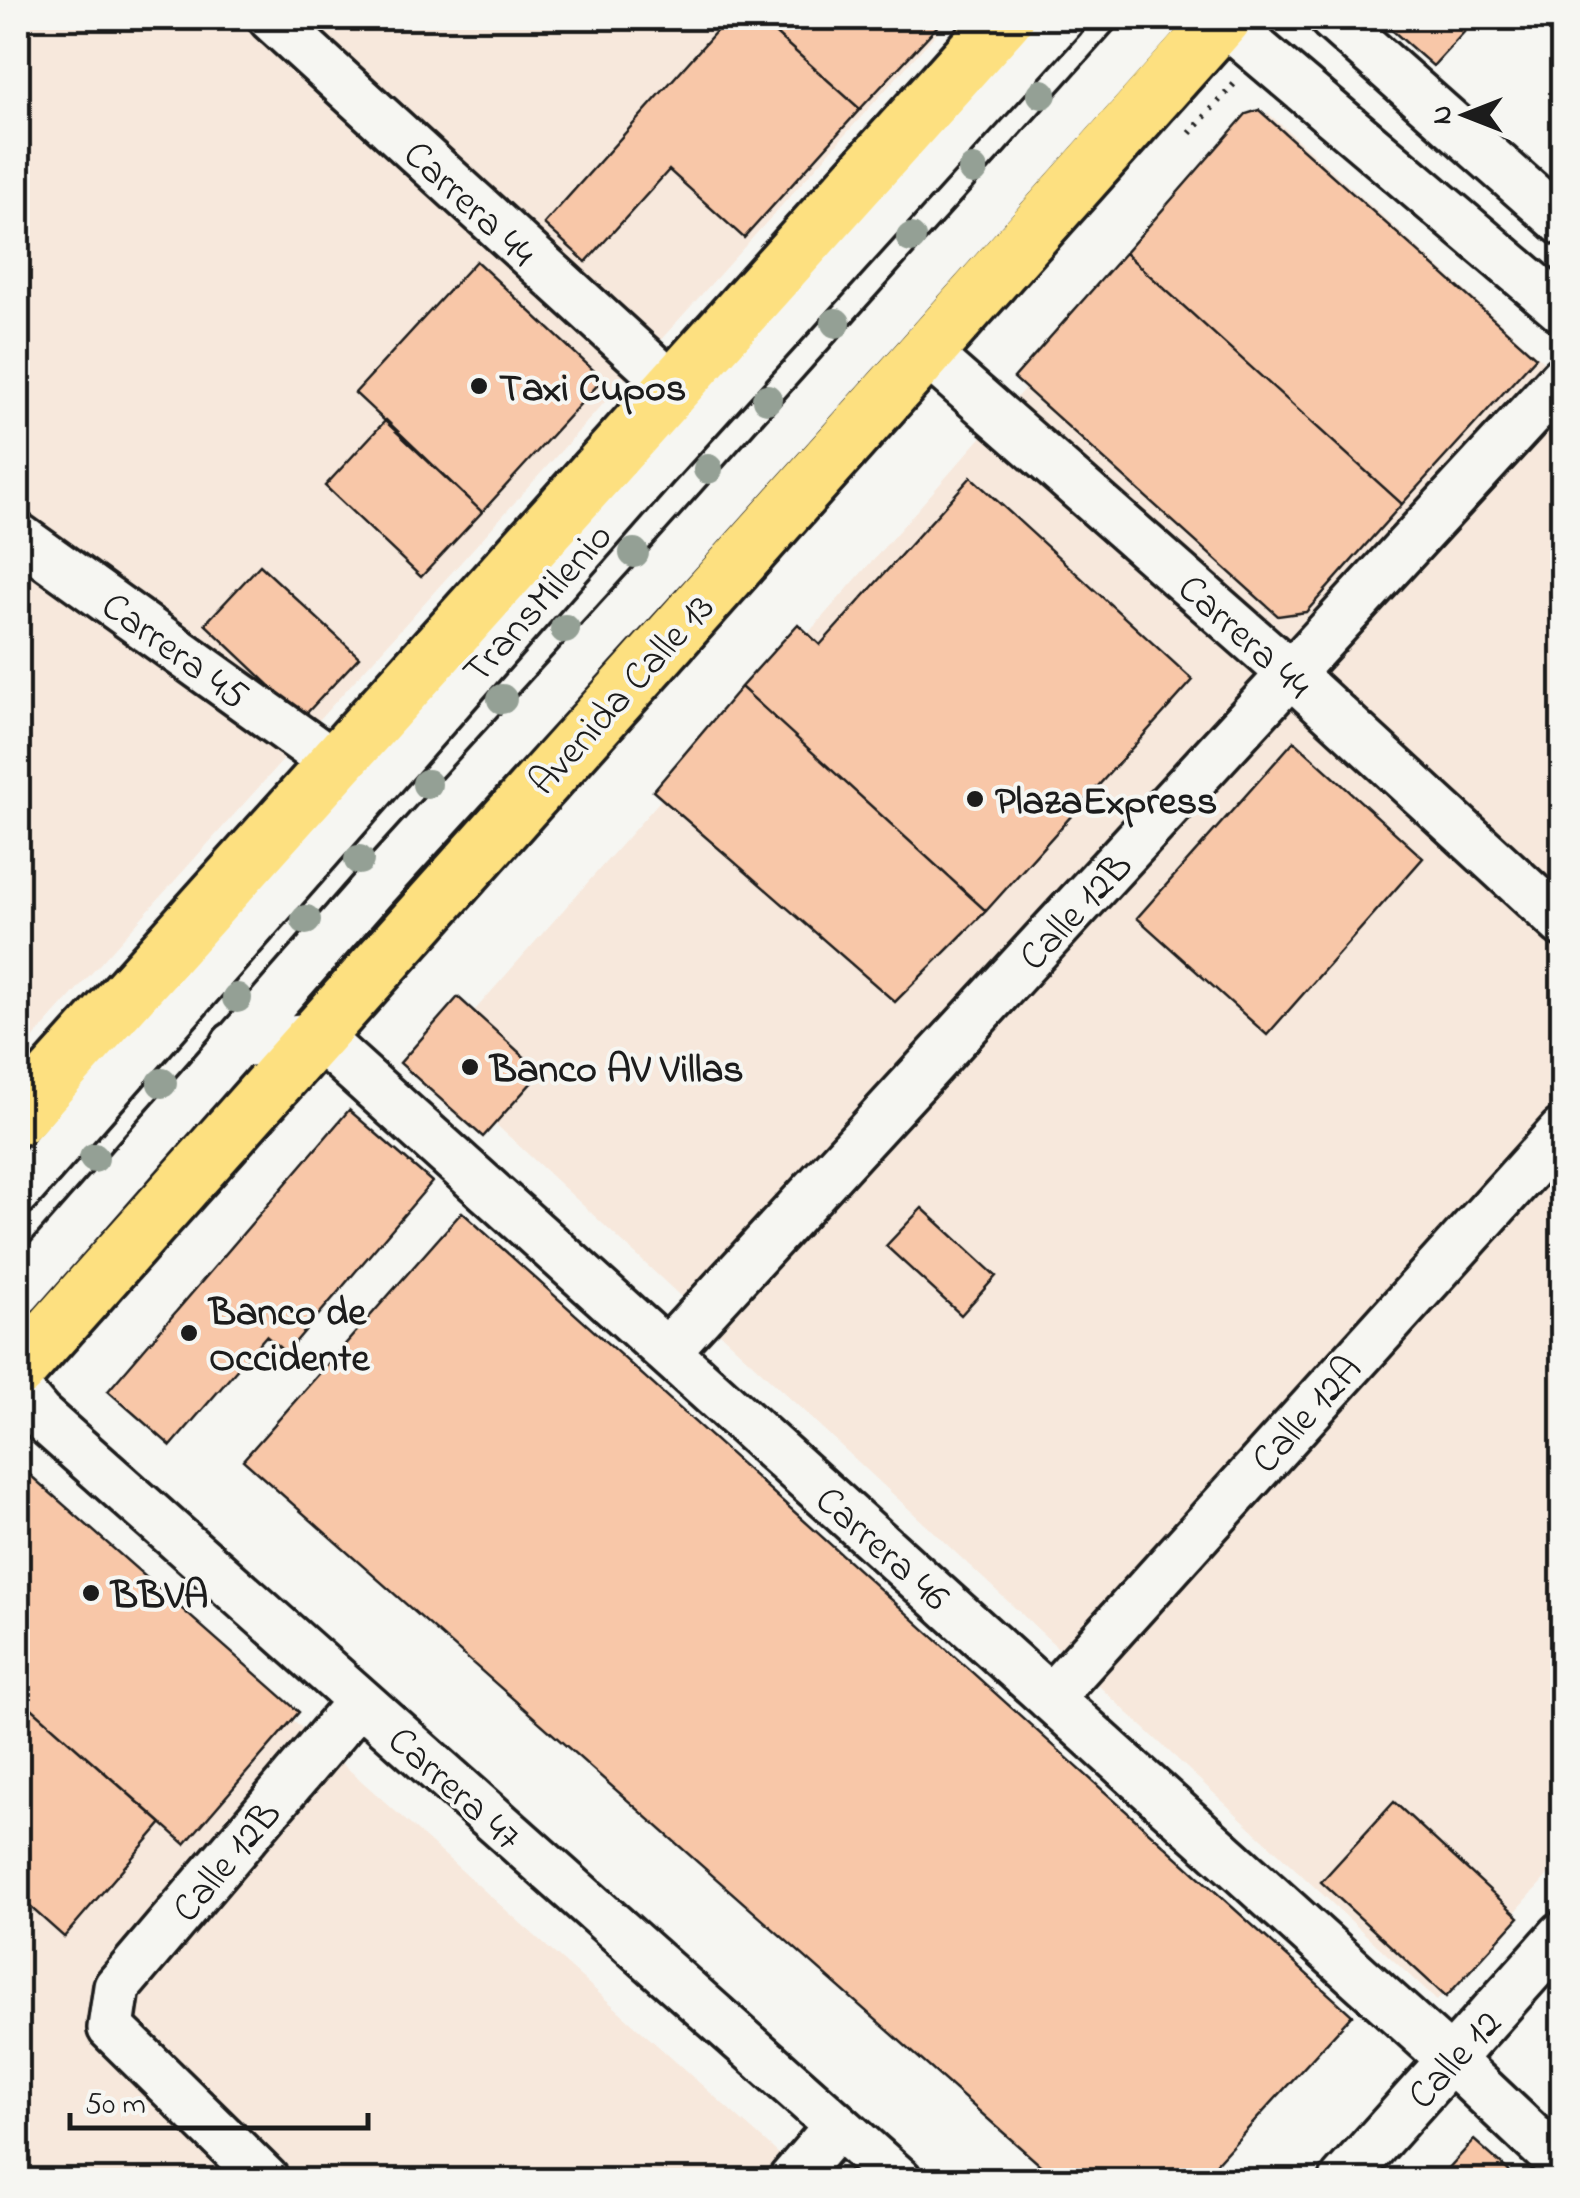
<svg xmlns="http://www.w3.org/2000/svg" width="1580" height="2198" viewBox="0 0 1580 2198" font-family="'Indie Flower',sans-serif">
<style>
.built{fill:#f7e8dc}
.building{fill:#f8c7a8;stroke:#1c1c1c;stroke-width:2.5}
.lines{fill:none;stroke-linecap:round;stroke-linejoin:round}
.minor-casing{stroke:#1c1c1c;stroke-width:52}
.major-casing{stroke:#1c1c1c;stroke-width:62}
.path{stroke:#1c1c1c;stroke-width:6;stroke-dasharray:2.5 8;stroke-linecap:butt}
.minor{stroke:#f6f6f2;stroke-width:45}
.major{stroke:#fde080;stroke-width:55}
.tree{fill:#94a095}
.poi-dot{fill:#1c1c1c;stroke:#f6f6f2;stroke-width:4}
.labels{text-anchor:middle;stroke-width:8;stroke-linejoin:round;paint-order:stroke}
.street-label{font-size:40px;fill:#1c1c1c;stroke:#f6f6f2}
.poi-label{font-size:40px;font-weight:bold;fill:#1c1c1c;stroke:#f6f6f2;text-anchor:start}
</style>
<rect width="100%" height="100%" fill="#f6f6f2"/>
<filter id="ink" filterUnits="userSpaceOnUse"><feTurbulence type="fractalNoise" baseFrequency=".01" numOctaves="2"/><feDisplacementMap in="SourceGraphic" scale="20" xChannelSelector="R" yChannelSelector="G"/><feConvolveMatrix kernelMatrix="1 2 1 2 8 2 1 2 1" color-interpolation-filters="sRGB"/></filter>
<g filter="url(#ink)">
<path class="built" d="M18,18H950L18,1055Z
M1268,113L1562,378V1859L1437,2001L429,1062Z
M18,1474L808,2180H18Z"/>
<path class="building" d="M728,18H758L860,109L744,238L669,170L586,262L544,224Z
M758,18H945L860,109Z
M1378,18H1477L1433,66Z
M1259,110L1536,357L1402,504L1125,253L1246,114Z
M1125,253L1402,504L1306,612L1278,616L1014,378Z
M476,261L603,379L482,512L355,393Z
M386,420L482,512L421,577L325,486Z
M971,477L1193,680L986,911L741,687L798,624L820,645Z
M260,565L359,657L303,717L205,624Z
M741,687L986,911L895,1002L653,791Z
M1294,741L1423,858L1267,1035L1137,918Z
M458,997L541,1072L483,1137L400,1063Z
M349,1110L432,1182L286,1353L266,1336L171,1446L108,1391Z
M922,1208L996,1276L961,1315L886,1246Z
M462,1212L1352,2015L1201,2180H1057L243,1460Z
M30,1475L299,1712L185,1844L18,1696V1490Z
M18,1696L162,1823L64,1937L18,1896Z
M1394,1802L1519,1917L1446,1997L1321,1882Z
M1474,2140L1519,2180H1438Z"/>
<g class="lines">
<g class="minor-casing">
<path id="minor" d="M271,18L673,386
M1219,18L1562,309
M1332,18L1562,222
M924,351L1291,674L1562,923
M18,536L334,763
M234,1045L316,1035L1451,2060L1562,2165
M18,1192L655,467L1062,18
M18,1293L372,890L685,546L1157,18
M667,1351L1562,379
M18,1390L39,1415L899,2180
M1050,1698L1562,1131
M266,2180L111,2028L117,1987L360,1701
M791,2180L837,2126
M1343,2180L1562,1935"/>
</g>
<g class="major-casing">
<path id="major" d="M18,1117L1005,18
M18,1370L1224,18"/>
</g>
<path class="path" d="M1190,133L1235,83"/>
<use href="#minor" class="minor"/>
<use href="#major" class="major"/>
</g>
<g class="tree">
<circle cx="1042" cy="94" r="15"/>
<circle cx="973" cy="170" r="15"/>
<circle cx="911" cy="238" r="15"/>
<circle cx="836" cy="323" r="15"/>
<circle cx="767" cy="399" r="15"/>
<circle cx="708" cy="469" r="15"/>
<circle cx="634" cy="553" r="15"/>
<circle cx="565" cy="629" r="15"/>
<circle cx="502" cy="699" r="15"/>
<circle cx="427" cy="784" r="15"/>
<circle cx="359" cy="860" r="15"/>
<circle cx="306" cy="920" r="15"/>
<circle cx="237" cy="998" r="15"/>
<circle cx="162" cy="1083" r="15"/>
<circle cx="94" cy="1158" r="15"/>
</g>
</g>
<g class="poi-dot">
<circle cx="479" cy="386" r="10"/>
<circle cx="975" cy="799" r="10"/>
<circle cx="470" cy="1067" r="10"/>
<circle cx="189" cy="1333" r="10"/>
<circle cx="91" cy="1593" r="10"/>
</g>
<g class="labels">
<g class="street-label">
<text transform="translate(471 202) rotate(43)" y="14">Carrera 44</text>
<text transform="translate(536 602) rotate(-48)" y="14">TransMilenio</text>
<text transform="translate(1246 635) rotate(42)" y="14">Carrera 44</text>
<text transform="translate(176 649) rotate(36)" y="14">Carrera 45</text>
<text transform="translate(620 693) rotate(-48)" y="14">Avenida Calle 13</text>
<text transform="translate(1074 910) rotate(-47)" y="14">Calle 12B</text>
<text transform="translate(1305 1413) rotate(-48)" y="14">Calle 12A</text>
<text transform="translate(884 1547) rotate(42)" y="14">Carrera 46</text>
<text transform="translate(456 1787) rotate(42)" y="14">Carrera 47</text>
<text transform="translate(225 1860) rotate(-50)" y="14">Calle 12B</text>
<text transform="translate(1453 2058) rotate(-48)" y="14">Calle 12</text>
</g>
<g class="poi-label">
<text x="499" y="400">Taxi Cupos</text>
<text x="995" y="813">PlazaExpress</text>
<text x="490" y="1081">Banco AV Villas</text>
<text x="209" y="1324">Banco de<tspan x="209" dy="46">Occidente</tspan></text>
<text x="111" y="1607">BBVA</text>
</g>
</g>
<rect width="1580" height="2198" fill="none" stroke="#f6f6f2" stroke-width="60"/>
<rect x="30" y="30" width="1520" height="2138" fill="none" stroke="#1c1c1c" stroke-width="4" filter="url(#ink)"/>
<g transform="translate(1465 115) rotate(270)" stroke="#f6f6f2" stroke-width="8" paint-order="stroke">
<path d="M0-8L18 38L0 25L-18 38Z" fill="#1c1c1c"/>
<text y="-15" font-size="28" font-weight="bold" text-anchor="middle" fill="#1c1c1c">N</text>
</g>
<path d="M70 2113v15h298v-15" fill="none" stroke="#1c1c1c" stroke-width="5"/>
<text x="85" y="2113" font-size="30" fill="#1c1c1c" stroke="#f6f6f2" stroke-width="8" paint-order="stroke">50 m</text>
</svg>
